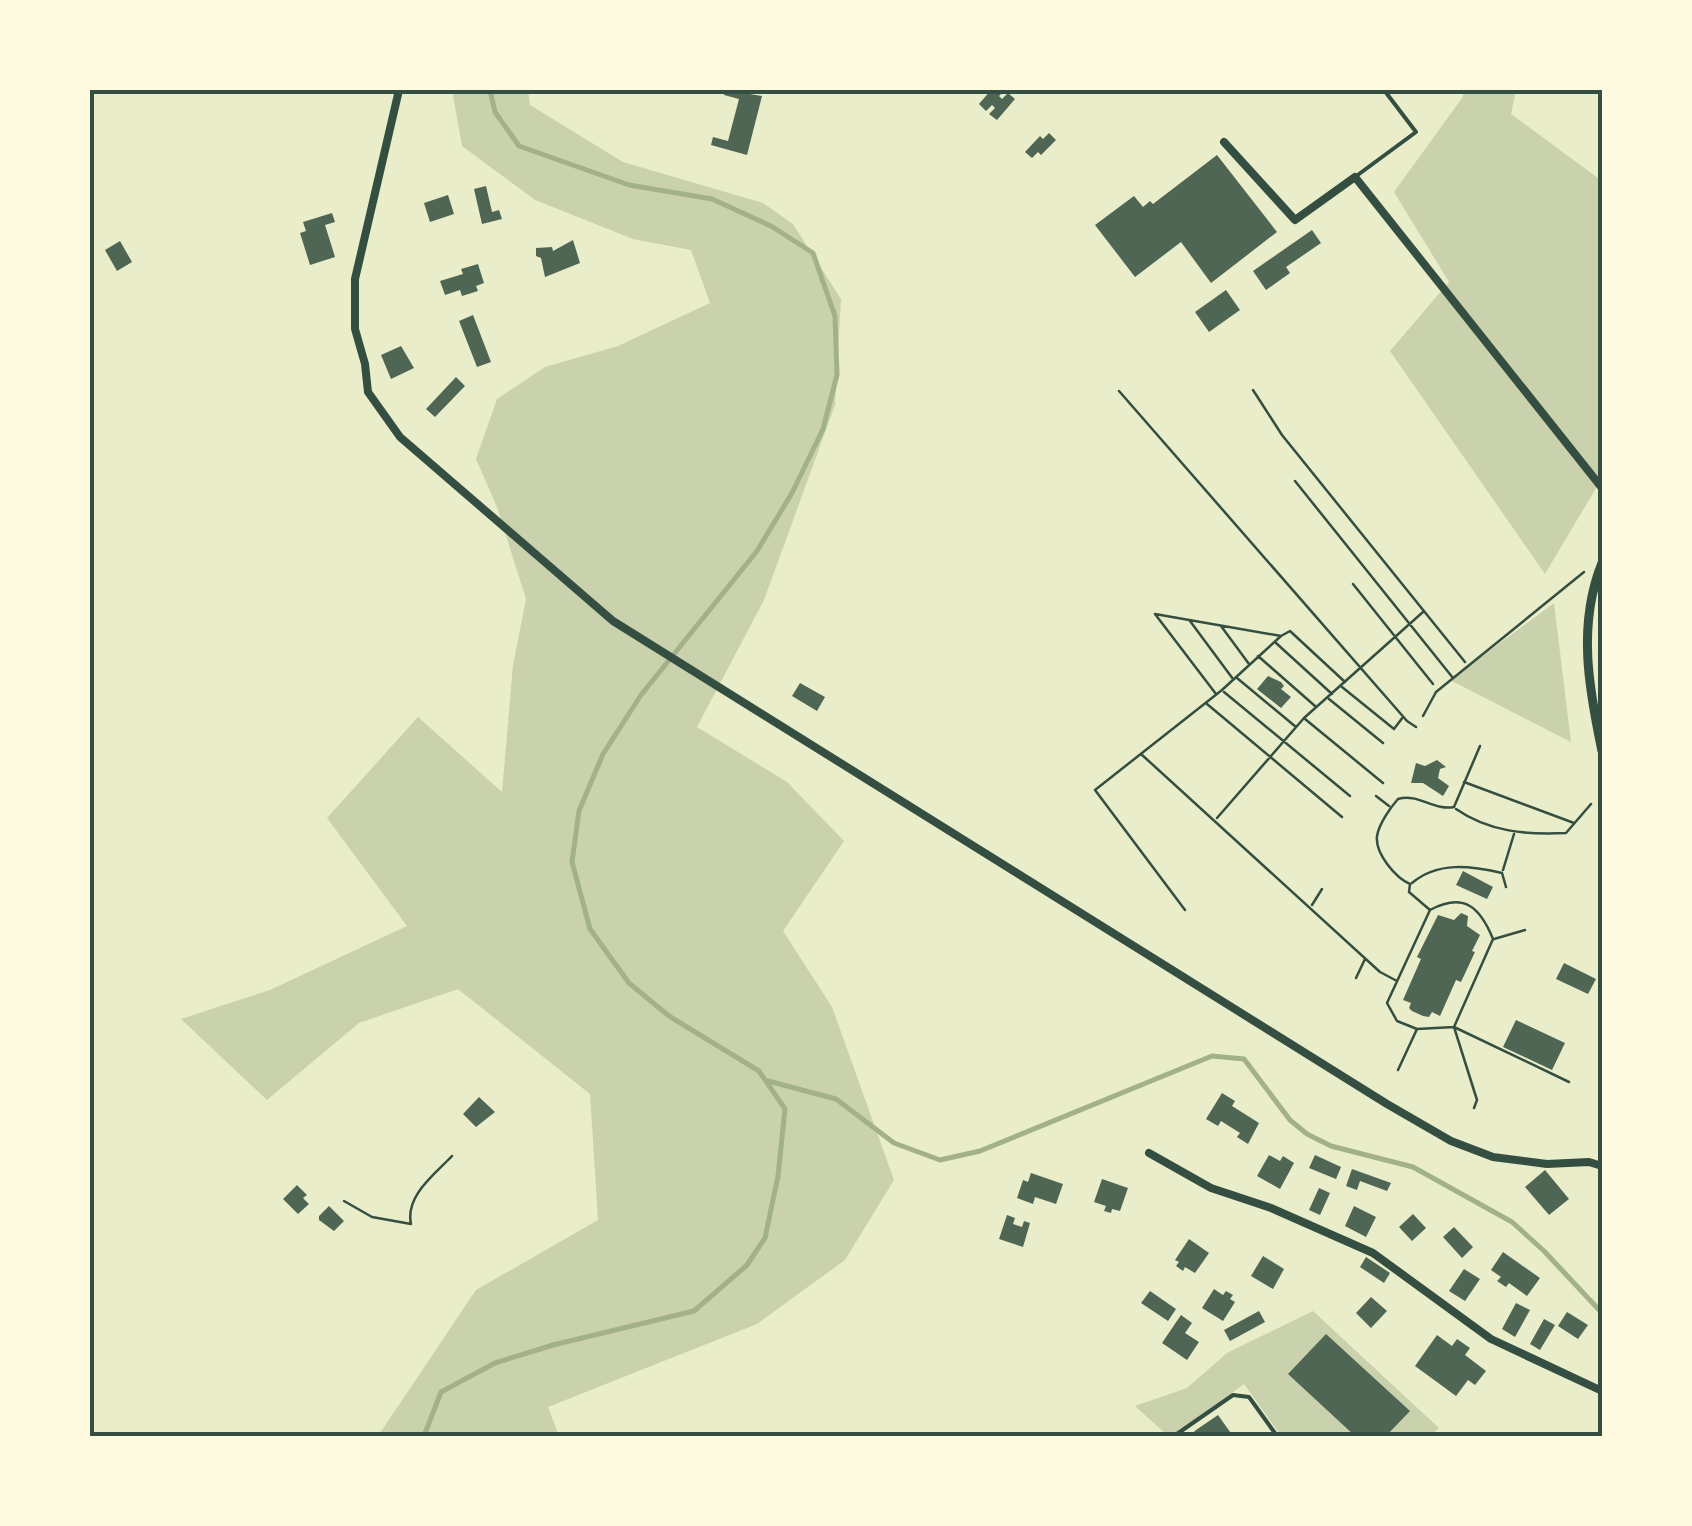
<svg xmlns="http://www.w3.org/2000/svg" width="1692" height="1526" viewBox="0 0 1692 1526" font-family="'Fira Sans Condensed',sans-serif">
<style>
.green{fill:#cad2ad}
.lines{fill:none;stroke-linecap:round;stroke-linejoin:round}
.stream{stroke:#a3b18a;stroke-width:5}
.building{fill:#4f6655}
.path{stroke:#344e41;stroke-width:2.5}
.service{stroke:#344e41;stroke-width:4}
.minor{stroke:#344e41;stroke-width:8}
.tertiary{stroke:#344e41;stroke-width:9}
.neatline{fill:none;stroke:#344e41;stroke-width:4}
</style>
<rect width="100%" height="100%" fill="#e9edc9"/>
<path class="green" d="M452,90H528L530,105L623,162L763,203L793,224L841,299L835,405L764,600L697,727L787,782L844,841L783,931L832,1007L894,1180L845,1260L757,1324L548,1407L559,1436H378L476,1290L598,1220L590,1094L458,989L359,1023L267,1100L181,1019L270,990L407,926L327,818L418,717L502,792L513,665L526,599L497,507L476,459L497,399L545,367L618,346L710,303L691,250L633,239L535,200L462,146Z
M1465,90H1516L1511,114L1602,181V478L1545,574L1390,351L1449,282L1394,192L1462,98Z
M1554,603L1571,742L1450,680Z
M1313,1311L1439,1428L1429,1436H1281L1244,1384L1174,1436H1168L1135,1406L1187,1388L1227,1353Z"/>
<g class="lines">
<path class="stream" d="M768,1081L836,1099L894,1143L940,1160L980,1151L1212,1056L1244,1059L1290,1120L1307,1134L1331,1146L1413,1167L1512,1222L1544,1251L1602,1313
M424,1436L441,1392L495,1363L553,1345L694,1311L747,1265L765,1238L778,1176L785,1109L759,1071L669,1016L629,983L590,929L572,862L579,811L603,754L641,695L757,551L792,493L823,429L837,375L835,316L813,253L771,226L712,199L629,185L519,146L495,112L490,90"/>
</g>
<path class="building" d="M725,90L762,96L747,155L711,145L713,137L728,141L739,99L724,95Z
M991,90H1005L999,96L1002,99L1008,93L1015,99L997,120L989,114L995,108L992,105L986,111L979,104Z
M1049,133L1056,140L1041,155L1038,152L1032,158L1025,152L1040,136L1043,139Z
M1217,155L1277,232L1211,283L1181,242L1135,277L1095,225L1134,196L1143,207L1150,201L1153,204Z
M486,186L492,212L499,210L502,219L482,224L474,189Z
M448,195L454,214L430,222L424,203Z
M332,213L335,222L325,225L335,257L310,265L300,233L306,231L303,222Z
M1312,230L1321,243L1286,267L1290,273L1266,290L1253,271Z
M573,240L580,263L545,277L541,258L536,256V248L552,247L553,251Z
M120,241L132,262L117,271L105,250Z
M478,264L484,283L476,286L478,291L462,296L460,290L445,295L440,281L463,274L461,269Z
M1226,290L1240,310L1209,332L1195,312Z
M473,315L491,362L477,367L459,321Z
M401,346L414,368L391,379L381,355Z
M456,377L465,386L435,417L426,409Z
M1268,676L1281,682L1284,686L1281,689L1291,697L1281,708L1257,689Z
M800,683L825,697L817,711L792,696Z
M1437,760L1446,767L1440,769L1438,778L1449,786L1443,796L1423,783H1411L1416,763L1425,766Z
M1463,871L1493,887L1487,899L1456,885Z
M1461,913L1468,916L1467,926L1480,935L1472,951L1475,952L1461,982L1456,980L1440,1016L1432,1012L1429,1017L1423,1016L1412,1011L1409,1008L1411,1003L1403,1000L1421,959L1417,957L1438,915L1454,920Z
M1564,963L1596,979L1588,994L1556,979Z
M1516,1020L1565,1043L1552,1070L1503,1047Z
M1222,1093L1235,1101L1232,1106L1259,1123L1248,1144L1237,1137L1240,1133L1221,1121L1218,1126L1206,1119Z
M479,1097L495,1112L476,1127L463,1114Z
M1269,1155L1280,1161L1283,1156L1294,1163L1280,1189L1257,1176Z
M1315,1155L1341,1167L1336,1179L1309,1168Z
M1352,1169L1391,1183L1387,1191L1360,1181L1357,1190L1346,1186Z
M1545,1170L1569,1199L1549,1215L1525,1187Z
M1031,1173L1063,1184L1056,1204L1035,1197L1033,1204L1017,1198L1023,1180L1028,1182Z
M1102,1179L1128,1188L1120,1211L1112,1209L1111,1213L1104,1211L1106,1206L1094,1202Z
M297,1185L307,1195L303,1198L309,1204L298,1214L283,1199Z
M1319,1188L1330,1193L1320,1215L1309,1210Z
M329,1206L344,1221L334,1231L319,1220V1216Z
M1354,1206L1376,1217L1366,1237L1345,1226Z
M1413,1214L1426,1228L1412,1241L1399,1227Z
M1007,1215L1015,1218L1013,1224L1022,1227L1024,1221L1030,1223L1023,1247L999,1239Z
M1454,1227L1473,1247L1462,1258L1443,1237Z
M1189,1239L1209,1253L1195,1273L1185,1267L1183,1271L1176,1266L1179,1262L1175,1260Z
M1503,1252L1540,1278L1527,1296L1509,1283L1506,1287L1497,1281L1501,1277L1491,1270Z
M1263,1256L1284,1269L1273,1289L1251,1276Z
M1366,1257L1390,1273L1384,1283L1360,1267Z
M1464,1269L1480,1279L1465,1301L1449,1291Z
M1214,1289L1223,1295L1226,1291L1233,1295L1230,1299L1235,1302L1223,1321L1202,1308Z
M1150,1291L1176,1309L1168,1321L1141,1303Z
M1371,1297L1387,1311L1371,1328L1356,1313Z
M1516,1303L1530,1310L1515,1337L1502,1329Z
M1259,1311L1265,1322L1230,1341L1224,1330Z
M1567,1312L1588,1325L1578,1339L1558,1326Z
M1181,1315L1192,1323L1185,1333L1199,1342L1187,1360L1162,1343Z
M1544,1319L1555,1325L1540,1350L1530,1344Z
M1326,1334L1410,1411L1386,1436H1355L1288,1374Z
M1437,1335L1452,1346L1457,1339L1470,1348L1465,1355L1486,1371L1475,1385L1468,1380L1456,1396L1415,1366Z
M1218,1415L1233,1436H1189L1196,1430Z"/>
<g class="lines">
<path class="path" d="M1253,390L1282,435L1465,662
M1119,391L1407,721L1416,727
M1295,481L1453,678
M1353,584L1433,684
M1190,621L1233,679
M1221,626L1249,664
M1276,643L1332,694
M1258,656L1315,706
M1237,678L1296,727
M1342,687L1394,729L1403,717
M1224,692L1350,796
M1216,694L1155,614L1281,636L1290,631L1345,682
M1329,699L1383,743
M1207,704L1342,817
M1423,716L1436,692L1584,572
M1305,719L1383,783
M1141,754L1380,972L1397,981
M1464,782L1574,823
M1376,796L1389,806
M1456,809C1489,832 1527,835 1566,833L1591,804
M1217,818L1304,718L1423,612
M1503,870L1514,834
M1412,883C1438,861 1471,866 1502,873L1506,887
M1312,905L1322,889
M1185,910L1095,790L1222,690L1281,636
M1430,910L1409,892L1410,884C1396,878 1375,854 1377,836C1379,824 1390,808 1398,799C1418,793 1434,811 1454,807L1480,746
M1494,939L1525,930
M1356,978L1365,959
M1398,1070L1417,1029L1397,1021L1387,1003L1430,910C1464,892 1480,907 1493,939L1454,1027L1417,1029
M1474,1108L1477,1100L1454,1027L1569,1082
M344,1201L372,1217L411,1224C405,1196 434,1175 452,1156"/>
<path class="service" d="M1355,177L1416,132L1384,90
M1174,1436L1233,1395L1249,1397L1277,1436"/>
<path class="minor" d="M399,90L355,279V329L365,364L368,392L400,437L613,621L1387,1104L1451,1141L1493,1157L1547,1164L1589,1162L1602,1166
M1224,142L1295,220L1355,177L1602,488
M1149,1153L1211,1188L1271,1208L1373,1253L1491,1339L1602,1391"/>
<path class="tertiary" d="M1602,563C1577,625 1589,689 1602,751"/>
</g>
<rect width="1692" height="1526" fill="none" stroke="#fefae0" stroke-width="185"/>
<rect x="92" y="92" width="1508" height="1342" class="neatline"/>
</svg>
